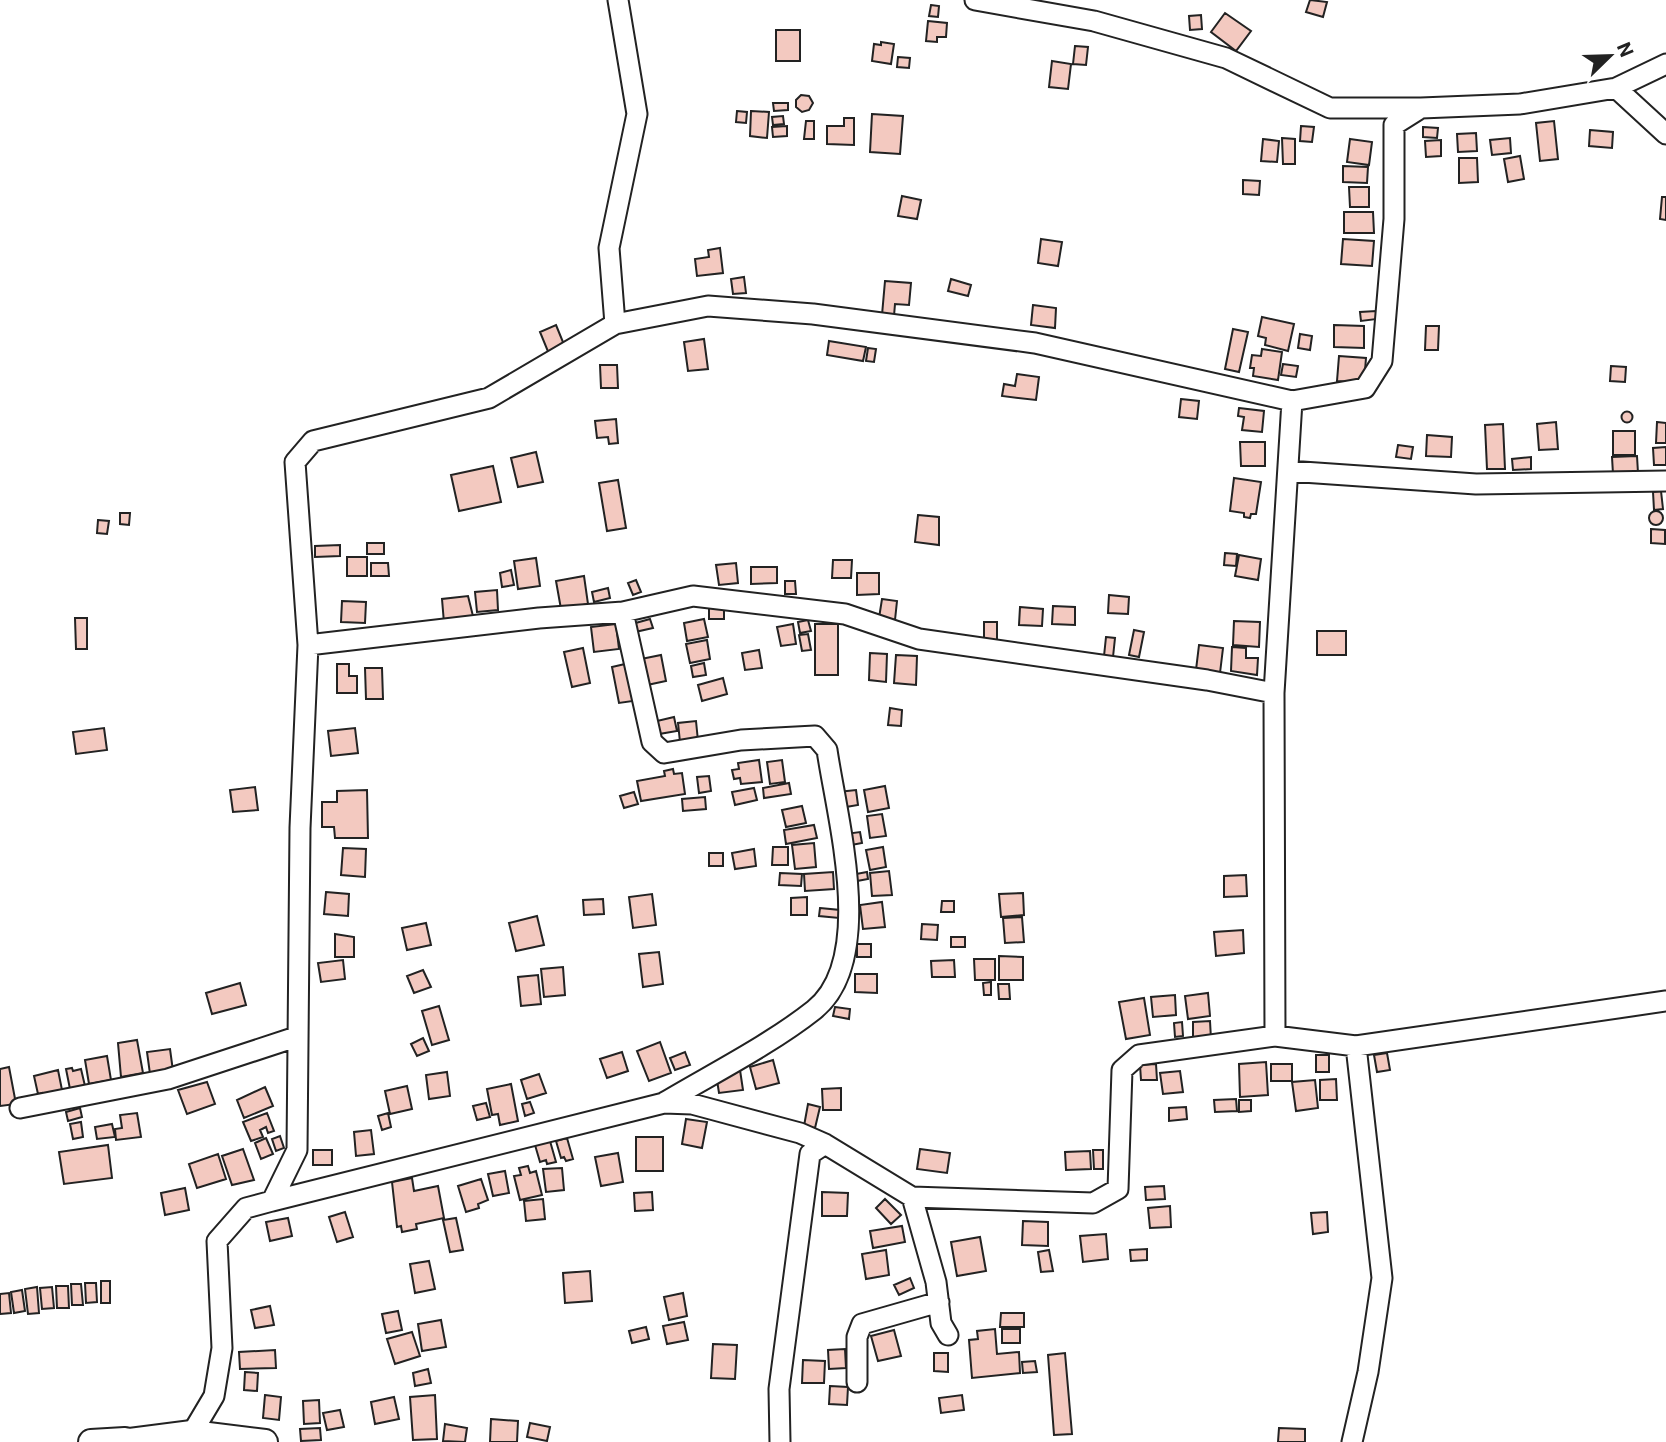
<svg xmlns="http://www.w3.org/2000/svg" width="1666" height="1442" viewBox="0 0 1666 1442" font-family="Roboto,sans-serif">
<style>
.building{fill:#f3c9c0;stroke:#222;stroke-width:2}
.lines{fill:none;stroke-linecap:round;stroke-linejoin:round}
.minor-casing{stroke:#222;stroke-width:23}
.major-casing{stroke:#222;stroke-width:28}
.minor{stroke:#fff;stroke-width:19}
.major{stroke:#fff;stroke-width:24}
</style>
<rect width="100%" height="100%" fill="#fff"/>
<path class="building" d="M1310,0L1327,2L1323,17L1306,12Z
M931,5L939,6L938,17L929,16Z
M1225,13L1251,31L1236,51L1211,32Z
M1201,15L1202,29L1190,30L1189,16Z
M928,21L947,23L946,37H937V42L926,41Z
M776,30H800V61H776Z
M881,42L894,44L891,64L872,61L874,44L881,45Z
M1075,46L1088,47L1086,65L1073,64Z
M898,57L910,58L909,68L897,67Z
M1052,61L1071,64L1068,89L1049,87Z
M801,95L809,96L813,103L809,110L802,112L796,107V100Z
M773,103H788V110L774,111Z
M737,111L747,112L746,123L736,122Z
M751,111L769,112L767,138L750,136Z
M872,114L903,116L900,154L870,152Z
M783,116L784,124L773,125L772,117Z
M844,118H854V145L827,144V126H844Z
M806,121H814V139H804Z
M1554,121L1558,159L1540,161L1536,123Z
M787,126V136L773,137L772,127Z
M1301,126L1314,127L1312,142L1300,141Z
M1423,127L1438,128L1437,138L1423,137Z
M1590,130L1613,132L1612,148L1589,146Z
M1476,133L1477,151L1458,152L1457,134Z
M1282,138L1295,139V164H1283Z
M1510,138L1511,153L1492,155L1490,140Z
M1263,139L1279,141L1277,162L1261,161Z
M1350,139L1372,142L1369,165L1347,162Z
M1441,140V156L1426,157L1425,141Z
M1520,156L1524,179L1508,182L1504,159Z
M1459,158H1477L1478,182L1459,183Z
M1343,166L1368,167L1367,183L1343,182Z
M1243,180L1260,181L1259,195L1243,194Z
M1349,187H1369V207H1350Z
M902,196L921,200L917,219L898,216Z
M1662,197H1666V220L1660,219Z
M1344,212H1373L1374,233H1344Z
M1041,239L1062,242L1058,266L1038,263Z
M1343,239L1374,241L1372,266L1341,264Z
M720,248L723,273L697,276L695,259L709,257L708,250Z
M744,277L746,293L733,294L731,279Z
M951,279L971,285L968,296L948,291Z
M885,281L911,283L909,305L895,304L894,316L882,315Z
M1033,305L1056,308L1055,328L1031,325Z
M1376,311L1377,319L1361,321L1360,312Z
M1262,317L1294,324L1288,351L1265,345L1266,338L1258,336Z
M556,325L565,347L549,354L540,332Z
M1334,325L1364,326V348L1334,347Z
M1426,326H1439L1438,350H1425Z
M1233,329L1248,332L1239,372L1225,369Z
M1300,334L1312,336L1310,350L1298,348Z
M704,339L708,369L688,371L684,342Z
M829,341L866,347L863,361L827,355Z
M868,348L876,349L874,362L866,361Z
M1262,349L1282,352L1278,380L1253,376L1254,368H1250L1252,355L1261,356Z
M1339,356L1366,358L1364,383L1337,381Z
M1283,364L1298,366L1296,377L1281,375Z
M600,365H617L618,388H601Z
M1611,366L1626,367L1625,382L1610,381Z
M1017,374L1039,377L1036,400L1002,396L1004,384L1015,386Z
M1181,399L1199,401L1197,419L1179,417Z
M1239,408L1264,411L1262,432L1242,430L1244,417L1238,416Z
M1621.5 417a5.5 5.5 0 1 1 11 0a5.5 5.5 0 1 1-11 0Z
M616,419L618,443L609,444L608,437L597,438L595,421Z
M1556,422L1558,449L1539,450L1537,424Z
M1657,422L1666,423V443H1656Z
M1503,424L1505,469H1487L1485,425Z
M1613,431H1635V455H1613Z
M1427,435L1452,437L1451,457L1426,456Z
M1240,442H1265V466H1241Z
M1398,445L1413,447L1411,459L1396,457Z
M1666,447V465H1654L1653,448Z
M536,452L543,482L518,487L511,458Z
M1637,456L1638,473L1613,474L1612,457Z
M1531,457V469L1513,470L1512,459Z
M493,466L501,502L459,511L451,475Z
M1234,478L1261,482L1256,514H1251L1250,518L1244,517V513L1230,511Z
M618,480L626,528L607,531L599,483Z
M1661,491L1663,509L1654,510L1653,492Z
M1649 518a7 7 0 1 1 14 0a7 7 0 1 1-14 0Z
M120,513H130L129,525L120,524Z
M918,515L939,517V545L915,542Z
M98,520L109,521L107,534L97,533Z
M1651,529L1665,530V544L1651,543Z
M367,543H384V554H367Z
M340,545V556L315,557V546Z
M1225,553L1237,554L1236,566L1224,565Z
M1239,555L1261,559L1258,580L1235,576Z
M347,557H367V576H347Z
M536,558L540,586L518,589L514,561Z
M833,560H852L851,578H832Z
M371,563H388L389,576H371Z
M736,563L738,583L719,585L716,565Z
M751,567H777V583L751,584Z
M511,570L514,585L502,587L500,573Z
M857,573H879V594L857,595Z
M584,576L588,604L561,609L556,581Z
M636,580L641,592L633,595L628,583Z
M785,581H795L796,594H785Z
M608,588L610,598L594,602L592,592Z
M497,590L498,610L477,612L475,592Z
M1109,595L1129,597L1128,614L1108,613Z
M468,596L474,620L444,623L442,599Z
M882,599L897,601L895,620L879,618Z
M342,601L366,602L365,623L341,622Z
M709,606H724V619H709Z
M1053,606L1075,607V625L1052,624Z
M1020,607L1043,609L1042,626L1019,625Z
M75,618H87V649H76Z
M650,619L653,628L635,632L632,624Z
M704,619L708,637L687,641L684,623Z
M808,620L811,631L800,633L798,622Z
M1234,621L1260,622L1259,647L1233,645Z
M984,622H997V642L984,641Z
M616,624L619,649L594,652L591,627Z
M793,624L796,644L781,646L777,627Z
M815,624H838V675H815Z
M1134,630L1144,632L1139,657L1129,655Z
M1317,631H1346V655H1317Z
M808,634L811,650L802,651L799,635Z
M1106,637L1115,638L1113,657L1104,656Z
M707,640L710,659L690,663L686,644Z
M1199,645L1223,648L1220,673L1196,670Z
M1232,647L1246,648V658H1258L1257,675L1231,671Z
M583,648L590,683L572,687L564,652Z
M759,650L762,668L745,670L742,653Z
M870,653L887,654L886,682L869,680Z
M661,655L666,681L647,685L641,659Z
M896,655L917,656L916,685L894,683Z
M704,663L706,675L693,677L691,666Z
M337,664H349V676H357V693H337Z
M625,664L633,701L619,703L612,667Z
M365,668H382L383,699H366Z
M723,678L727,694L702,701L698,685Z
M890,708L902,710L901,726L888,725Z
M674,717L677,731L659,734L657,721Z
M696,721L698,741L680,742L678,723Z
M104,728L107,750L76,754L73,732Z
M355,728L358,753L331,756L328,731Z
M759,760L762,782L741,784L740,778L734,779L732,770L739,769L738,763Z
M782,760L785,782L770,784L767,762Z
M673,769L674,774L682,773L685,794L641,801L637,781L665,776L664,771Z
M709,776L711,791L699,793L697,777Z
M789,783L791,794L764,798L763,788Z
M885,786L889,808L868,812L864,790Z
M255,787L258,810L233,812L230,790Z
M754,788L757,800L735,805L732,792Z
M367,790L368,838H335L334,827H322V802H337V791Z
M856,790L858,805L840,808L838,792Z
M634,792L638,804L624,808L620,796Z
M705,797L706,809L683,811L682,799Z
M802,806L806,823L786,827L782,810Z
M882,814L886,836L870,838L867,816Z
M814,825L817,838L786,844L784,830Z
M860,832L862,843L846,846L845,834Z
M814,843L816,867L795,869L792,845Z
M773,847H788V865H772Z
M883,847L886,867L870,870L866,850Z
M343,848L366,849L365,877L341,875Z
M754,849L756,866L735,869L732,853Z
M709,853H723V866H709Z
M889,871L892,895L872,896L870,873Z
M833,872L834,889L805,891L804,874Z
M867,872L868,879L857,881L856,874Z
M780,873L802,874L801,886L779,885Z
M1246,875L1247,896L1224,897V876Z
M326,892L349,894L348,916L324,914Z
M1023,893L1024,915L1001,917L999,894Z
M652,894L656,925L633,928L629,897Z
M807,897V915H791V898Z
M603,899L604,914L584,915L583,900Z
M942,901H954V912H941Z
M882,902L885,927L863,929L860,905Z
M820,908L840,910L839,918L819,916Z
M537,916L544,945L516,951L509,923Z
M1022,917L1024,942L1005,943L1003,918Z
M426,923L431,945L407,950L402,928Z
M922,924L938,925L937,940L921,939Z
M1243,930L1244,953L1216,956L1214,932Z
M335,934L354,937V957H335Z
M951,937H965V947H951Z
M857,944H871V957H857Z
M659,952L663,984L643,987L639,954Z
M999,956L1023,957V980H999Z
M974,959H995V980H975Z
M343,960L345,979L321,982L318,963Z
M954,960L955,977H932L931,961Z
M563,967L565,995L544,997L541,969Z
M423,970L431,987L414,993L407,976Z
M855,974H877V993L855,992Z
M538,975L541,1004L521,1006L518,977Z
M991,982V995H984L983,983Z
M240,983L246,1005L212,1014L206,993Z
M998,984H1009L1010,999H999Z
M1208,993L1210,1016L1188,1019L1185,996Z
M1175,995L1176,1015L1153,1017L1151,997Z
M1144,998L1150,1035L1126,1039L1119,1002Z
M439,1006L449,1040L432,1045L422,1011Z
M835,1007L850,1009L849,1019L833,1016Z
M1210,1021L1211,1039H1193V1022Z
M1182,1022L1183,1036L1175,1037L1174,1023Z
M423,1038L429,1051L417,1056L411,1044Z
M137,1040L143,1073L121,1077L118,1043Z
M660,1042L671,1073L649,1081L637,1051Z
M170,1049L173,1071L150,1074L147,1052Z
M622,1052L628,1071L607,1078L600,1059Z
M685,1052L690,1065L675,1070L670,1058Z
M1387,1053L1390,1070L1377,1072L1374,1055Z
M1316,1055H1329V1072H1316Z
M107,1056L111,1080L89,1084L85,1060Z
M773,1060L779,1083L756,1089L750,1067Z
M1266,1062L1268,1095L1240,1097L1239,1064Z
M1156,1064L1157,1080H1141L1140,1065Z
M1271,1064H1292V1081H1271Z
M9,1067L16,1104L0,1106V1069Z
M72,1068L73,1071L81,1069L85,1086L70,1089L66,1069Z
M58,1070L63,1095L43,1099L42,1093L38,1094L34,1076Z
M740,1070L743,1090L719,1093L716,1074Z
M1180,1071L1183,1092L1163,1094L1160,1073Z
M447,1072L450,1096L429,1099L426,1075Z
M539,1074L546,1093L527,1099L521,1080Z
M1336,1079L1337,1100H1320V1080Z
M1315,1080L1318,1108L1296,1111L1292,1082Z
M207,1082L215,1104L187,1114L178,1090Z
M511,1084L518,1121L500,1125L498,1114L492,1115L487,1089Z
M407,1086L412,1109L390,1114L385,1091Z
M265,1087L273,1106L244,1118L237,1100Z
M841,1088V1110H823L822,1089Z
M1236,1099L1237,1111L1215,1112L1214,1100Z
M1239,1100H1251V1111L1239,1112Z
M530,1102L534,1113L525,1116L522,1104Z
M486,1103L490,1117L477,1120L473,1106Z
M808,1104L820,1107L815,1128L804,1126Z
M1186,1107L1187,1119L1169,1121V1108Z
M80,1108L82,1117L68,1121L66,1112Z
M137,1113L141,1137L116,1140L115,1129L122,1128L120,1115Z
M267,1113L274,1131L268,1133L266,1127L260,1130L263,1137L251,1141L243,1122Z
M388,1113L391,1127L382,1130L378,1116Z
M686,1119L707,1122L702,1148L682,1144Z
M81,1122L83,1137L73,1139L70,1124Z
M112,1124L115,1137L97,1139L95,1127Z
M371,1130L374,1154L356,1156L354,1132Z
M280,1136L284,1148L276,1151L272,1139Z
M636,1137H663V1171H636Z
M266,1138L273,1154L261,1159L255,1143Z
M567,1138L573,1159L566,1161L564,1157L561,1158L556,1141Z
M550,1141L556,1162L547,1164L546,1160L540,1162L535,1145Z
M108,1145L112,1178L64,1184L59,1152Z
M243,1149L254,1180L232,1185L222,1156Z
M920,1149L950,1153L947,1173L917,1169Z
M313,1150H332V1165H313Z
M1093,1150H1103V1169H1094Z
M1090,1151L1091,1169L1066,1170L1065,1152Z
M618,1153L623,1182L601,1186L595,1157Z
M218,1154L226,1179L197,1188L189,1164Z
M528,1166L530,1173L536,1171L542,1195L520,1200L514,1176L521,1175L519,1168Z
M562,1168L564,1190L546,1192L543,1169Z
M505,1171L509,1193L493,1196L488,1174Z
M412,1178L414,1191L438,1186L444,1218L416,1224L417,1229L402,1232L401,1226L397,1227L392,1182Z
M481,1179L488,1200L478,1204L479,1208L466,1212L458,1186Z
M1164,1186L1165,1199L1146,1200L1145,1187Z
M185,1188L189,1210L165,1215L161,1193Z
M652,1192L653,1210L635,1211L634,1193Z
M822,1192L848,1193L847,1216H822Z
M543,1199L545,1219L526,1221L524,1201Z
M885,1199L901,1215L891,1224L876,1208Z
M1170,1206L1171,1227L1150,1228L1148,1208Z
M345,1212L353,1237L337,1242L329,1217Z
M1327,1212L1328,1232L1313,1234L1311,1213Z
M288,1218L292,1236L270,1241L266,1222Z
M456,1218L463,1250L450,1252L443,1220Z
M1023,1221L1048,1222V1246L1022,1245Z
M902,1226L905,1242L873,1248L870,1231Z
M1106,1234L1108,1259L1083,1262L1080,1236Z
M980,1237L986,1271L957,1276L951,1242Z
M1147,1249V1260L1131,1261L1130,1250Z
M886,1250L889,1275L866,1279L862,1254Z
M1049,1250L1053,1271L1041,1272L1038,1252Z
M429,1261L435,1289L415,1293L410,1264Z
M590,1271L592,1301L565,1303L563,1273Z
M910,1278L914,1288L899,1295L894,1285Z
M101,1281H110V1303H101Z
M85,1283H96L97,1302L86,1303Z
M71,1284H81L83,1305H72Z
M56,1286H68L69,1308H57Z
M37,1287L39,1313L28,1314L25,1289Z
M52,1287L54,1308L42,1309L40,1288Z
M22,1290L25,1311L14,1313L11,1292Z
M9,1293L11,1313L0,1314V1294Z
M683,1293L687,1316L669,1320L664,1297Z
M270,1306L274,1325L255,1328L251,1310Z
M398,1311L402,1330L386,1333L382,1314Z
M1001,1313H1024V1327H1000Z
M441,1320L446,1347L422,1351L418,1324Z
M684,1322L688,1340L667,1344L663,1326Z
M646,1327L649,1339L632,1343L629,1331Z
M995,1329L997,1354L1019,1352L1020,1373L972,1378L969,1340L978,1339L977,1331Z
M1002,1329H1020V1343H1002Z
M894,1330L901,1356L878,1361L871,1336Z
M412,1332L420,1356L395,1364L387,1339Z
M713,1344L737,1345L735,1379L711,1378Z
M845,1349L846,1368L829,1369L828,1350Z
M275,1350L276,1368L240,1369L239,1352Z
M934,1353H948V1372L934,1371Z
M1065,1353L1072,1434L1054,1435L1048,1355Z
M803,1360L825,1361L824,1383H802Z
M1035,1361L1037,1372L1023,1373L1022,1362Z
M428,1369L431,1383L415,1386L413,1373Z
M245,1372L258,1373L257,1391L244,1390Z
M830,1386L848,1387L847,1405L829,1404Z
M265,1395L281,1397L279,1420L263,1418Z
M435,1395L437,1439L413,1440L410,1397Z
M962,1395L964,1410L941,1413L939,1398Z
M394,1397L399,1419L375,1424L371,1402Z
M319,1400L320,1423L304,1424L303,1401Z
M340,1410L344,1427L327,1430L323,1413Z
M491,1419L518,1421L517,1442H490Z
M530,1423L550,1427L547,1441L527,1437Z
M445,1424L467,1428L465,1442L443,1441Z
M320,1428L321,1440L301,1441L300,1429Z
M1279,1428L1305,1429V1442H1278Z"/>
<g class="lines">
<g class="minor-casing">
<path id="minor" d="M975,0L1094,21L1226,58L1330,108H1421
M1616,88L1666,64
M615,324L708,306L813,314L1035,343L1292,401L1274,693L1275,1036
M1292,401L1365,388L1382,361L1394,219V125L1421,108L1520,104L1616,88L1666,134
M1288,471L1476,484L1666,481
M623,612L652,742L664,753L741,740L815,736L827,750C837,819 877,960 814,1010C771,1044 712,1074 665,1102
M308,645L539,618L623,612L693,596L845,614L919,639L1207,680L1274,693
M1356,1046L1666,1001
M20,1108L168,1079L296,1037
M912,1197L936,1282L941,1323L948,1335
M272,1201L664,1103L692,1104L800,1133L825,1144L912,1197L1093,1203L1118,1189L1122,1070L1139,1055L1275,1036L1356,1046L1382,1278L1368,1372L1352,1442
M857,1382V1337L862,1324L939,1302
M192,1433L214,1396L222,1348L217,1241L246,1208L272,1201L297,1150L300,828L308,645L295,462L313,441L489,398L615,324L609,248L637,114L618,0
M780,1442L779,1389L810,1154L825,1144"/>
</g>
<g class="major-casing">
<path id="major" d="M91,1442L125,1440
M122,1442L192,1433L265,1442"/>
</g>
<use href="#minor" class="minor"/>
<use href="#major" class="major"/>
</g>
<g transform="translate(1610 56) rotate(67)" stroke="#ffffff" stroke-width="5" paint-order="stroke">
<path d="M0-5L12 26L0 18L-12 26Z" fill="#222222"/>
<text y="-10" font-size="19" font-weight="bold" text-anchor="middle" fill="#222222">N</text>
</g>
</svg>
